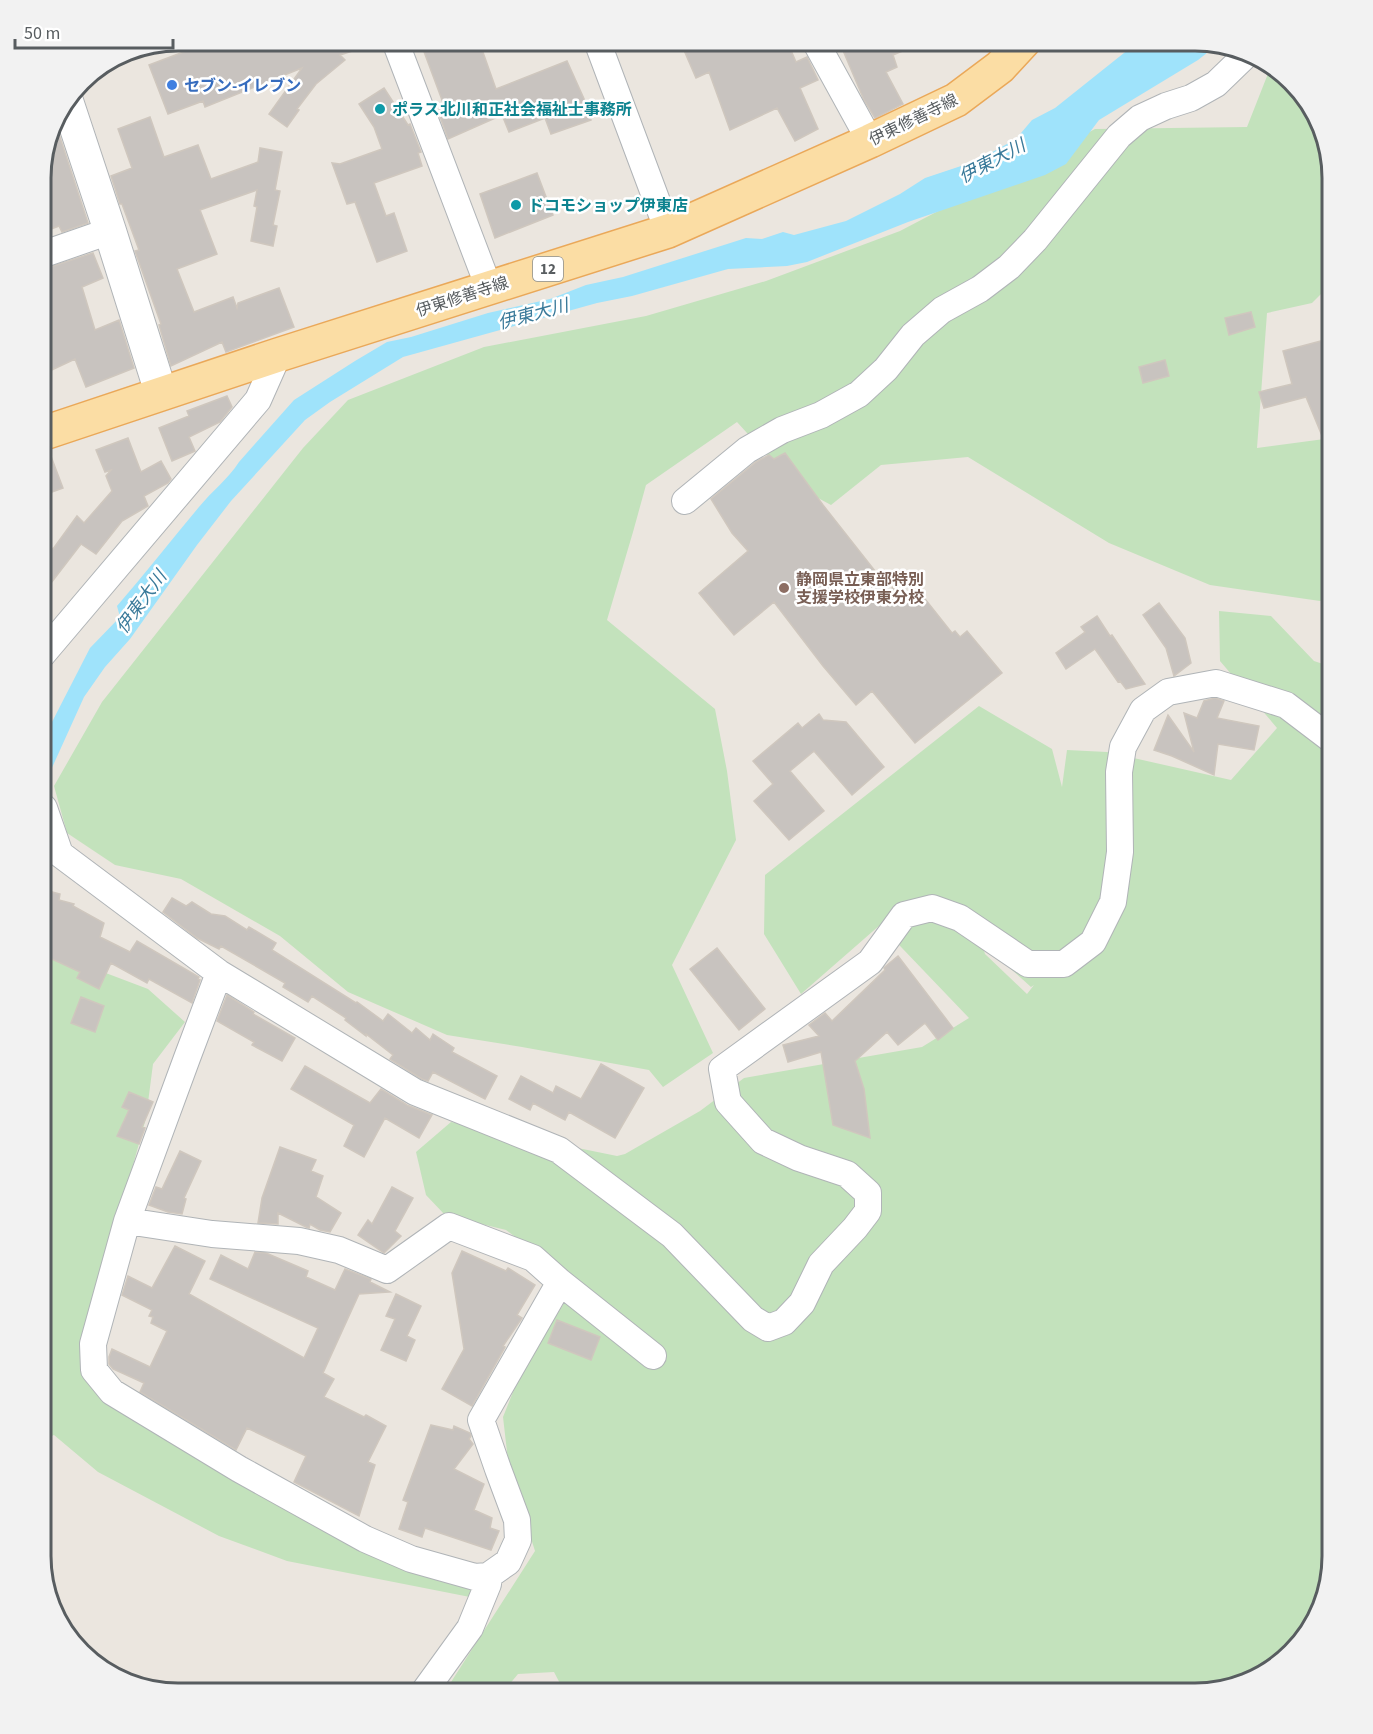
<svg xmlns="http://www.w3.org/2000/svg" width="1373" height="1734" viewBox="0 0 1373 1734" font-family="'Source Sans 3','Noto Sans JP',sans-serif">
<style>
.green{fill:#c3e2bc;fill-rule:evenodd}
.water{fill:#9fe3fb}
.building{fill:#c8c3bf;stroke:#cfc7be;stroke-width:1.5}
.lines{fill:none;stroke-linecap:round;stroke-linejoin:round}
.minor-casing{stroke:#b0b4b7;stroke-width:28}
.tertiary-casing{stroke:#b0b4b7;stroke-width:34}
.primary-casing{stroke:#eaa859;stroke-width:36}
.minor{stroke:#fff;stroke-width:26}
.tertiary{stroke:#fff;stroke-width:32}
.primary{stroke:#fbdda4;stroke-width:33}
.shop-dot{fill:#3f7fe0;stroke:#fff;stroke-width:2}
.culture-dot{fill:#0f9aa8;stroke:#fff;stroke-width:2}
.education-dot{fill:#8d6e63;stroke:#fff;stroke-width:2}
.labels{text-anchor:middle;stroke-width:5;stroke-linejoin:round;paint-order:stroke}
.shield{fill:#fff;stroke:#8a8e90;stroke-width:1.5}
.shield-label{font-size:15px;font-weight:bold;fill:#585d60}
.shop-label{font-size:16px;font-weight:bold;fill:#366cbe;stroke:#fff;text-anchor:start}
.culture-label{font-size:16px;font-weight:bold;fill:#0d838f;stroke:#fff;text-anchor:start}
.street-label{font-size:16px;fill:#585d60;stroke:#fff}
.education-label{font-size:16px;font-weight:bold;fill:#785e54;stroke:#fff;text-anchor:start}
.water-label{font-size:18px;font-style:italic;fill:#3a7a9a;stroke:#fff}
.rim{fill:none;stroke:#585d60;stroke-width:3}
</style>
<rect width="100%" height="100%" fill="#ebe6df"/>
<path class="green" d="M1271,66L1309,101L1332,178V283L1312,303L1267,313L1257,448L1332,438V595L1320,601L1210,585L1109,543L968,457L881,465L831,505L794,485L737,422L646,485L633,532L607,620L715,709L727,771L736,840L672,965L713,1053L663,1087L649,1070L522,1047L447,1035L348,992L280,936L181,879L115,865L67,833L54,786L102,702L303,448L348,400L484,347L646,316L766,281L900,231L1095,129L1247,127Z
M1219,611L1271,616L1314,661L1332,667V1556L1318,1617L1272,1670L1195,1693H565L554,1672L518,1674L502,1693H444L535,1551L509,1469L503,1417L523,1367L563,1305L548,1261L506,1230L445,1215L426,1195L416,1152L451,1122L617,1156L625,1154L700,1111L744,1078L922,1047L969,1018L880,925L801,994L764,934L765,875L979,706L1052,749L1062,787L1067,750L1107,752L1231,780L1277,728L1220,661ZM972,911H974L993,953L1031,987L1034,985L1027,994L985,954Z
M41,951L53,953L148,989L185,1022L153,1064L146,1118L84,1343L86,1374L475,1584V1598L287,1561L219,1536L98,1472L54,1435L41,1440Z"/>
<path class="water" d="M1139,41H1204L1217,45L1198,60L1099,120L1066,164L1045,175L908,222L807,262L787,266L728,269L632,296L597,303L403,357L330,402L305,420L231,501L197,545L130,639L105,667L84,697L41,792V741L44,728L52,722L90,648L120,617L117,606C145,574 172,539 199,507C212,491 228,479 239,462L294,400L355,361L387,342L411,337L488,313L550,299L586,285L623,277L746,238L762,239L783,232L794,235L846,221L900,194L925,178L976,161L1016,139L1032,120L1055,108Z"/>
<path class="building" d="M192,40L373,41L374,44L340,55L345,60L316,84L297,109L299,110L287,127L269,114L302,68L205,107L203,101L168,114L149,65L186,51L183,44Z
M420,41H479L496,89L567,61L585,101L591,120L551,134L545,118L509,132L502,115L448,139L438,111L445,108Z
M680,41H787L796,62L807,57L818,80L800,88L818,129L795,141L777,108L730,130L709,72L696,78Z
M839,41H926L893,55L897,67L886,72L903,104L875,118L864,100Z
M384,88L408,125L410,124L421,152L418,153L422,166L374,183L386,216L394,213L407,251L377,262L355,202L347,204L332,163L340,164L382,149L374,127L359,104Z
M150,117L164,157L198,145L211,179L258,162L260,148L282,152L275,190L280,191L273,225L277,226L273,246L251,241L257,207L254,206L257,190L200,210L217,254L177,269L194,312L233,297L237,308L238,303L279,288L294,327L226,352L222,342L171,366L159,325L161,324L135,251L139,250L122,204H120L111,176L132,168L118,129Z
M54,119L88,223L62,232L59,226L41,233V169Z
M537,173L553,215L495,238L480,194Z
M93,253L103,278L82,287L95,330L119,320L134,368L86,387L75,359L41,375V270Z
M1251,312L1255,327L1229,335L1225,318Z
M1332,338V460L1306,397L1264,408L1259,392L1292,384L1283,351Z
M1165,360L1169,376L1143,383L1139,367Z
M227,396L232,407L220,422L189,437L195,451L172,461L159,428L189,416L187,411Z
M128,438L141,472L161,461L171,479L168,483L144,496L148,506L122,521L96,554L81,544L41,596V540L53,549L77,516L84,523L112,491L106,476L111,470L105,472L96,450Z
M49,451L63,488L41,496V452Z
M785,453L823,505L890,590L893,587L905,602L918,590L952,633L955,631L960,637L967,631L1002,673L915,743L872,691L856,705L823,666L774,602L734,635L699,593L748,551L732,533L711,499L756,462L769,455L774,459Z
M1159,603L1185,638L1191,663L1174,676L1166,648L1143,615Z
M1097,616L1110,636L1112,635L1145,684L1126,689L1120,681L1118,682L1095,649L1066,669L1056,653L1085,632L1081,627Z
M1215,698L1224,701L1217,718L1259,726L1254,750L1218,744L1214,775L1172,756L1154,750L1168,715L1194,752L1184,713L1197,718L1204,701Z
M819,714L823,720L846,722L884,767L852,795L814,751L790,771L824,811L789,840L754,801L773,784L753,761L798,723L802,728Z
M41,889L60,894L59,900L74,904L73,906L104,923L100,937L130,952L137,941L199,977L198,979L200,980L192,1003L149,979L147,983L111,963L99,989L77,978L80,972L41,954Z
M172,898L186,906L192,902L211,914L225,916L247,930L249,927L276,943L272,950L356,1003L357,1002L383,1021L388,1014L412,1033L416,1028L430,1040L433,1034L454,1048L452,1052L497,1076L485,1099L433,1072L428,1081L422,1079L393,1061L390,1059L393,1055L366,1034V1036L345,1020L346,1018L312,996L308,1002L283,987L285,983L221,946L219,949L197,938L163,912Z
M717,948L765,1009L739,1030L690,969Z
M898,956L953,1028L938,1040L925,1023L898,1045L887,1032L855,1061L864,1089L870,1138L833,1125L821,1052L788,1062L783,1045L819,1036L809,1025L825,1013L832,1021L885,970L884,968L886,966Z
M227,995L254,1012L253,1014L295,1038L282,1061L252,1045L254,1042L217,1021Z
M81,997L104,1006L95,1032L71,1023Z
M601,1064L644,1088L615,1138L569,1112L565,1120L533,1103L530,1110L509,1099L521,1076L553,1093L556,1086L581,1099Z
M305,1066L370,1103L381,1089L407,1105L432,1115L419,1138L385,1118L364,1157L344,1146L354,1125L291,1089Z
M129,1092L153,1102L142,1127L145,1128L139,1144L117,1136L129,1110L122,1107Z
M280,1147L316,1160L311,1171L323,1176L316,1197L341,1213L330,1232L320,1230L310,1224L309,1228L306,1227L278,1213V1224L258,1223L262,1198Z
M180,1151L201,1161L184,1198L186,1199L182,1214L168,1212L149,1205L156,1187L162,1189Z
M392,1187L413,1198L395,1231L401,1236L384,1253L358,1235L368,1220L372,1224Z
M175,1246L205,1261L189,1294L304,1358L318,1328L210,1279L221,1255L248,1269L255,1252L266,1253L308,1271L306,1277L335,1290L345,1269L371,1279L370,1282L390,1292L359,1294L323,1373L334,1379L324,1397L364,1417L366,1415L386,1426L368,1462L375,1465L359,1516L294,1482L306,1456L247,1428L236,1450L140,1392L144,1383L113,1369L109,1364V1357L112,1349L150,1367L167,1331L151,1323L153,1317L149,1316L152,1310L122,1295L128,1276L152,1288Z
M462,1251L506,1271L508,1268L535,1285L517,1315L522,1318L503,1346L505,1347L472,1406L442,1389L464,1349L452,1273Z
M396,1294L421,1306L407,1336L415,1340L406,1361L381,1350L395,1319L386,1316Z
M557,1320L600,1337L591,1360L548,1343Z
M431,1425L453,1430L454,1426L470,1433L471,1436L469,1439L473,1444L454,1469L484,1484L474,1510L492,1518L490,1528L499,1531L491,1550L425,1528L422,1537L399,1529L408,1502L403,1500Z"/>
<g class="lines">
<g class="minor-casing">
<path id="minor" d="M395,41L489,288
M597,41L668,231
M815,41L870,141
M41,255L110,231
M685,501L747,450L782,430L821,415L859,394L886,369L913,335L942,310L980,289L1009,267L1035,240L1119,136L1140,118L1166,106L1191,98L1216,84L1247,54
M41,656L258,400L278,355
M41,805L44,808L60,854L219,973L415,1092L559,1150L672,1235L753,1319L768,1328L784,1322L802,1303L821,1264L855,1228L868,1211V1193L847,1174L799,1158L763,1141L728,1102L722,1069L870,962L904,915L932,908L960,918L1028,964H1064L1093,942L1113,902L1120,852L1119,772L1123,747L1143,710L1168,692L1216,683L1286,705L1332,740
M219,973L187,1058L127,1221L93,1344L94,1370L112,1392L239,1469L365,1539L411,1559L475,1577L488,1576L508,1562L518,1540L517,1520L498,1469L481,1420L560,1282
M127,1221L212,1234L299,1241L339,1250L387,1270L449,1226L533,1258L560,1282L653,1356
M423,1693L470,1628L488,1584"/>
</g>
<g class="tertiary-casing">
<path id="tertiary" d="M67,101L110,231L161,393"/>
</g>
<g class="primary-casing">
<path id="primary" d="M41,434L278,355L668,231L870,141L956,100L1000,67L1024,41"/>
</g>
<use href="#minor" class="minor"/>
<use href="#tertiary" class="tertiary"/>
<use href="#primary" class="primary"/>
</g>
<circle class="shop-dot" cx="172" cy="85" r="6"/>
<g class="culture-dot">
<circle cx="380" cy="109" r="6"/>
<circle cx="516" cy="205" r="6"/>
</g>
<circle class="education-dot" cx="784" cy="588" r="6"/>
<g class="labels">
<rect class="shield" x="533" y="257" width="30" height="24" rx="4.5"/>
<g class="shield-label">
<text x="548" y="274">12</text>
</g>
<g class="shop-label">
<text x="184" y="91">セブン-イレブン</text>
</g>
<g class="culture-label">
<text x="392" y="115">ポラス北川和正社会福祉士事務所</text>
<text x="528" y="211">ドコモショップ伊東店</text>
</g>
<g class="street-label">
<text transform="translate(913 119) rotate(-26)" y="6">伊東修善寺線</text>
<text transform="translate(462 296) rotate(-18)" y="6">伊東修善寺線</text>
</g>
<g class="education-label">
<text x="796" y="585">静岡県立東部特別<tspan x="796" dy="18">支援学校伊東分校</tspan></text>
</g>
<g class="water-label">
<text transform="translate(992 161) rotate(-28)" y="6">伊東大川</text>
<text transform="translate(533 314) rotate(-15)" y="6">伊東大川</text>
<text transform="translate(141 602) rotate(-54)" y="6">伊東大川</text>
</g>
</g>
<path d="M0 0H1373V1734H0ZM178 51H1195A127 127 0 0 1 1322 178V1556A127 127 0 0 1 1195 1683H178A127 127 0 0 1 51 1556V178A127 127 0 0 1 178 51Z" fill="#f2f2f2" fill-rule="evenodd"/>
<path class="rim" d="M178 51H1195A127 127 0 0 1 1322 178V1556A127 127 0 0 1 1195 1683H178A127 127 0 0 1 51 1556V178A127 127 0 0 1 178 51Z"/>
<path d="M15 39v9h158v-9" fill="none" stroke="#585d60" stroke-width="3"/>
<text x="24" y="39" font-size="18" fill="#585d60" stroke="#ffffff" stroke-width="4.5" paint-order="stroke">50 m</text>
</svg>
